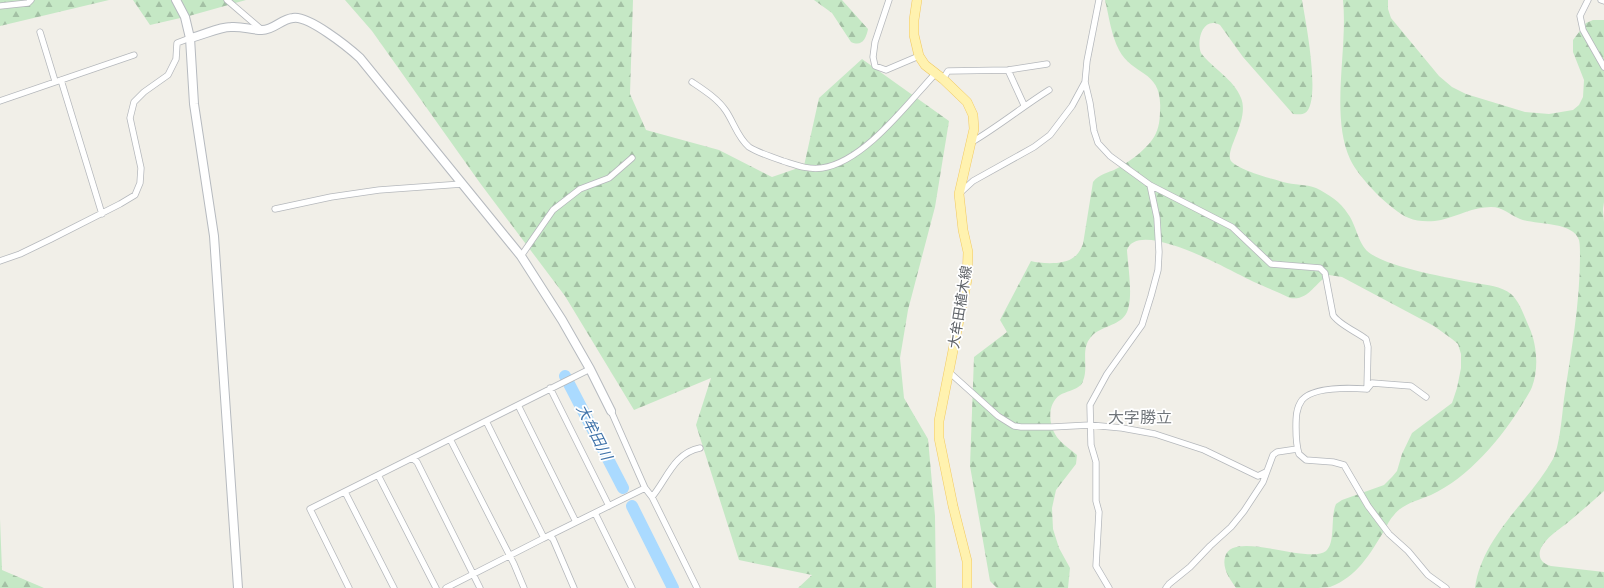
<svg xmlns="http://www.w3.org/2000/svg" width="1604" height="588" viewBox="0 0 1604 588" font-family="Barlow,'Noto Sans JP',sans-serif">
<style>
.forest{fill:url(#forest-firs)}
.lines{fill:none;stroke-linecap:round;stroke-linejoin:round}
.river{stroke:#aadaff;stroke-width:12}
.street-casing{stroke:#b5b8bc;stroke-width:7}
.secondary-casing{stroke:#b6babf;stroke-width:10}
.primary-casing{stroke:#f2c960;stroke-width:10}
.street{stroke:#fff;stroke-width:5.5}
.secondary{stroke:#fff;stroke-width:8}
.primary{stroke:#fff2af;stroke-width:9}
.labels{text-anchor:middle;stroke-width:3.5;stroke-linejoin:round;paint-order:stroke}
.street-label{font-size:14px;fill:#5f6368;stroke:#fff}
.water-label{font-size:15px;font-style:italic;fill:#4174aa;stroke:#fff}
.quarter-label{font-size:16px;fill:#70757a;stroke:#fff}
</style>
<defs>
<pattern id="forest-firs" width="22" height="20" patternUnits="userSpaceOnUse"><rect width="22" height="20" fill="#c5e8c5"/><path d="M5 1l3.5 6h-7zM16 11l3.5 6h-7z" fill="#a3c0a4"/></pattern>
</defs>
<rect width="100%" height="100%" fill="#f1efe8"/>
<path class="forest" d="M0,0H109L0,26Z
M133,0H246L189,16L150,25Z
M345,0H633L630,94L646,130L719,150L772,177L804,166L819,98L862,59L949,121L935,207L908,310L900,358L904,398L928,439L935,516L936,588H798L812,575L739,560L696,425L711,378L634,410L565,296L480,183L372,31Z
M814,0H842L868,29C866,39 862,47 851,42L832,13Z
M1105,0H1302C1305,18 1322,103 1305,113C1302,115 1297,114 1293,114L1243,57L1220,25C1203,16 1196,40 1201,53C1213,69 1234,79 1241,98C1250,120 1224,150 1231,161C1238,170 1272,179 1283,182C1294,185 1306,184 1316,188C1328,194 1341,202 1348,214C1357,226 1358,246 1371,254C1392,268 1450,278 1475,283C1487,285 1501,286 1511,294C1520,302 1524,316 1529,327C1537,344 1539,369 1532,387C1530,392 1526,398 1523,403C1502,438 1468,478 1431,495C1419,500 1402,504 1394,515C1390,519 1387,525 1384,531C1370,554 1357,577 1330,587C1323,588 1314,588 1307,588C1283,588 1260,588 1236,588C1230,579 1222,569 1225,557C1232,529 1309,565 1326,551C1336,542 1330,517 1336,504L1342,500L1384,485L1392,477L1397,471L1402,454L1412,433L1452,403L1457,388L1461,368V354L1458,344L1452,339L1434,326L1342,277L1329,275C1314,283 1309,301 1290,298C1276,291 1262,286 1248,279C1229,270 1138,218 1127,250C1128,267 1134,300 1126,314C1119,326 1100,326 1091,337C1080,349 1089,367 1083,381C1081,389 1067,391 1060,395C1048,403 1048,422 1055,434C1059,442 1070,449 1077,455L1076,464L1056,490L1052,508L1053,529L1059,548L1070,568L1068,588H997L990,581L970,466L974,357L1007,332L1000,320L1031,261C1042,264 1065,265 1074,257C1079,254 1081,248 1083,244L1093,182C1099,174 1108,173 1116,169C1128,163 1144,151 1152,140C1158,132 1160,122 1160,111C1163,69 1133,77 1119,50C1111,35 1109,16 1105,0Z
M1343,0H1388V9L1391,18L1439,76L1452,87L1466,94L1525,112L1549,114L1573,110L1579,105L1583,97L1584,80L1573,52V40L1586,23L1593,20H1604V202L1603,209L1604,222V491C1592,502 1579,513 1566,524C1558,530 1546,538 1541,548C1537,557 1542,564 1551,566L1604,572V588H1475C1482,536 1529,502 1553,459C1560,445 1562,415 1564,399C1571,352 1580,304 1580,256C1580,251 1580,244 1579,240C1573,221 1535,225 1520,219C1510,215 1503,207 1491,207C1473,207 1458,216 1441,220C1432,222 1417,222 1409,218C1391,211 1358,177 1350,159C1330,115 1348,49 1343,0Z
M0,519L2,570L44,588H0Z"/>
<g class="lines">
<path class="river" d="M565,376L623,488
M632,506L673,588"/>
<g class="street-casing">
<path id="street" d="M227,0L262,30
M889,0L875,42L873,57L875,66L886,70L919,56
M1099,0L1087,61L1085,82L1090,103L1094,131L1098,143L1110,156L1150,185L1232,227L1271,264L1320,268L1325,273L1333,315C1338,324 1357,332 1366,339L1368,347L1367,389
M1588,0L1580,16L1583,30L1604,67
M1601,0L1604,1
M0,6L28,3L31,0
M40,32L55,81
M1008,70L1024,105
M943,79L948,71L1008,70L1047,64
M61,80L102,214
M692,82C704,90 718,99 726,111C734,123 738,138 749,147C757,152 774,158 783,161C796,165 808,170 822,168C864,162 907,104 935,74
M0,101L134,55
M972,142C999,126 1022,107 1049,90
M960,193L973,181L1034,147L1050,135L1072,106L1085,82
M275,209L331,197L379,190L462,184
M521,256L553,210L580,189L609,178L632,158
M0,261L20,254L51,239L120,204L135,195L140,183L141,168L130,118L134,102L144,92L168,75L176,59L177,43L190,38
M949,372L998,416L1014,426L1021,427H1052L1090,425L1122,428L1155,434L1204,450L1258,476L1266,472
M550,388L609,506
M1367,389C1351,388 1314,386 1302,400C1296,408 1296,418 1296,427C1296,436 1296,445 1299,454L1306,460L1333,462L1344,465L1368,506L1389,534L1408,551L1428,575L1446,588
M1367,389L1372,383L1411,386L1426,397
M518,405L576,522
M611,411L645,488L652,497L697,588
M486,421L544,538L645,488
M450,439L514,564L524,588
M412,458L417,462L480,588
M378,475L436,588
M345,492L394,588
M652,497C667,479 674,453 700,448
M595,513L632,588
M549,536L553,539L574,588
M349,588L310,509L590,369
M446,588L544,538
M1109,588L1096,566L1099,512L1096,501V462L1091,445L1090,405L1107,374L1142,325L1151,296L1158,270L1159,252L1157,218L1150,185
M1166,588L1169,584L1190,567L1210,546L1231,527L1244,511L1263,482L1273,455L1277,452L1297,449"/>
</g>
<g class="secondary-casing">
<path id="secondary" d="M176,0L185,17L190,38L194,104L214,236L238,588
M190,38C204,35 218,27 231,27C242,26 251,30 262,30C274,30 281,19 293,18C308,15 348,47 360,58L521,256L562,320L590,369L611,411"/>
</g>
<g class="primary-casing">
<path id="primary" d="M917,0L914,20V35L919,56L925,65L943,79L967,102L973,115L974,129L959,194L963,230L968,252L967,280L939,421V438L953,506L967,561V588"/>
</g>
<use href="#street" class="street"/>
<use href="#secondary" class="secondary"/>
<use href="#primary" class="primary"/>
</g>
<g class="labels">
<g class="street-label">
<text transform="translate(960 307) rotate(-81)" y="5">大牟田植木線</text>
</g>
<g class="water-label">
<text transform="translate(594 432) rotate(63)" y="5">大牟田川</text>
</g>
<g class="quarter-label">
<text x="1140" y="423">大字勝立</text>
</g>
</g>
</svg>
